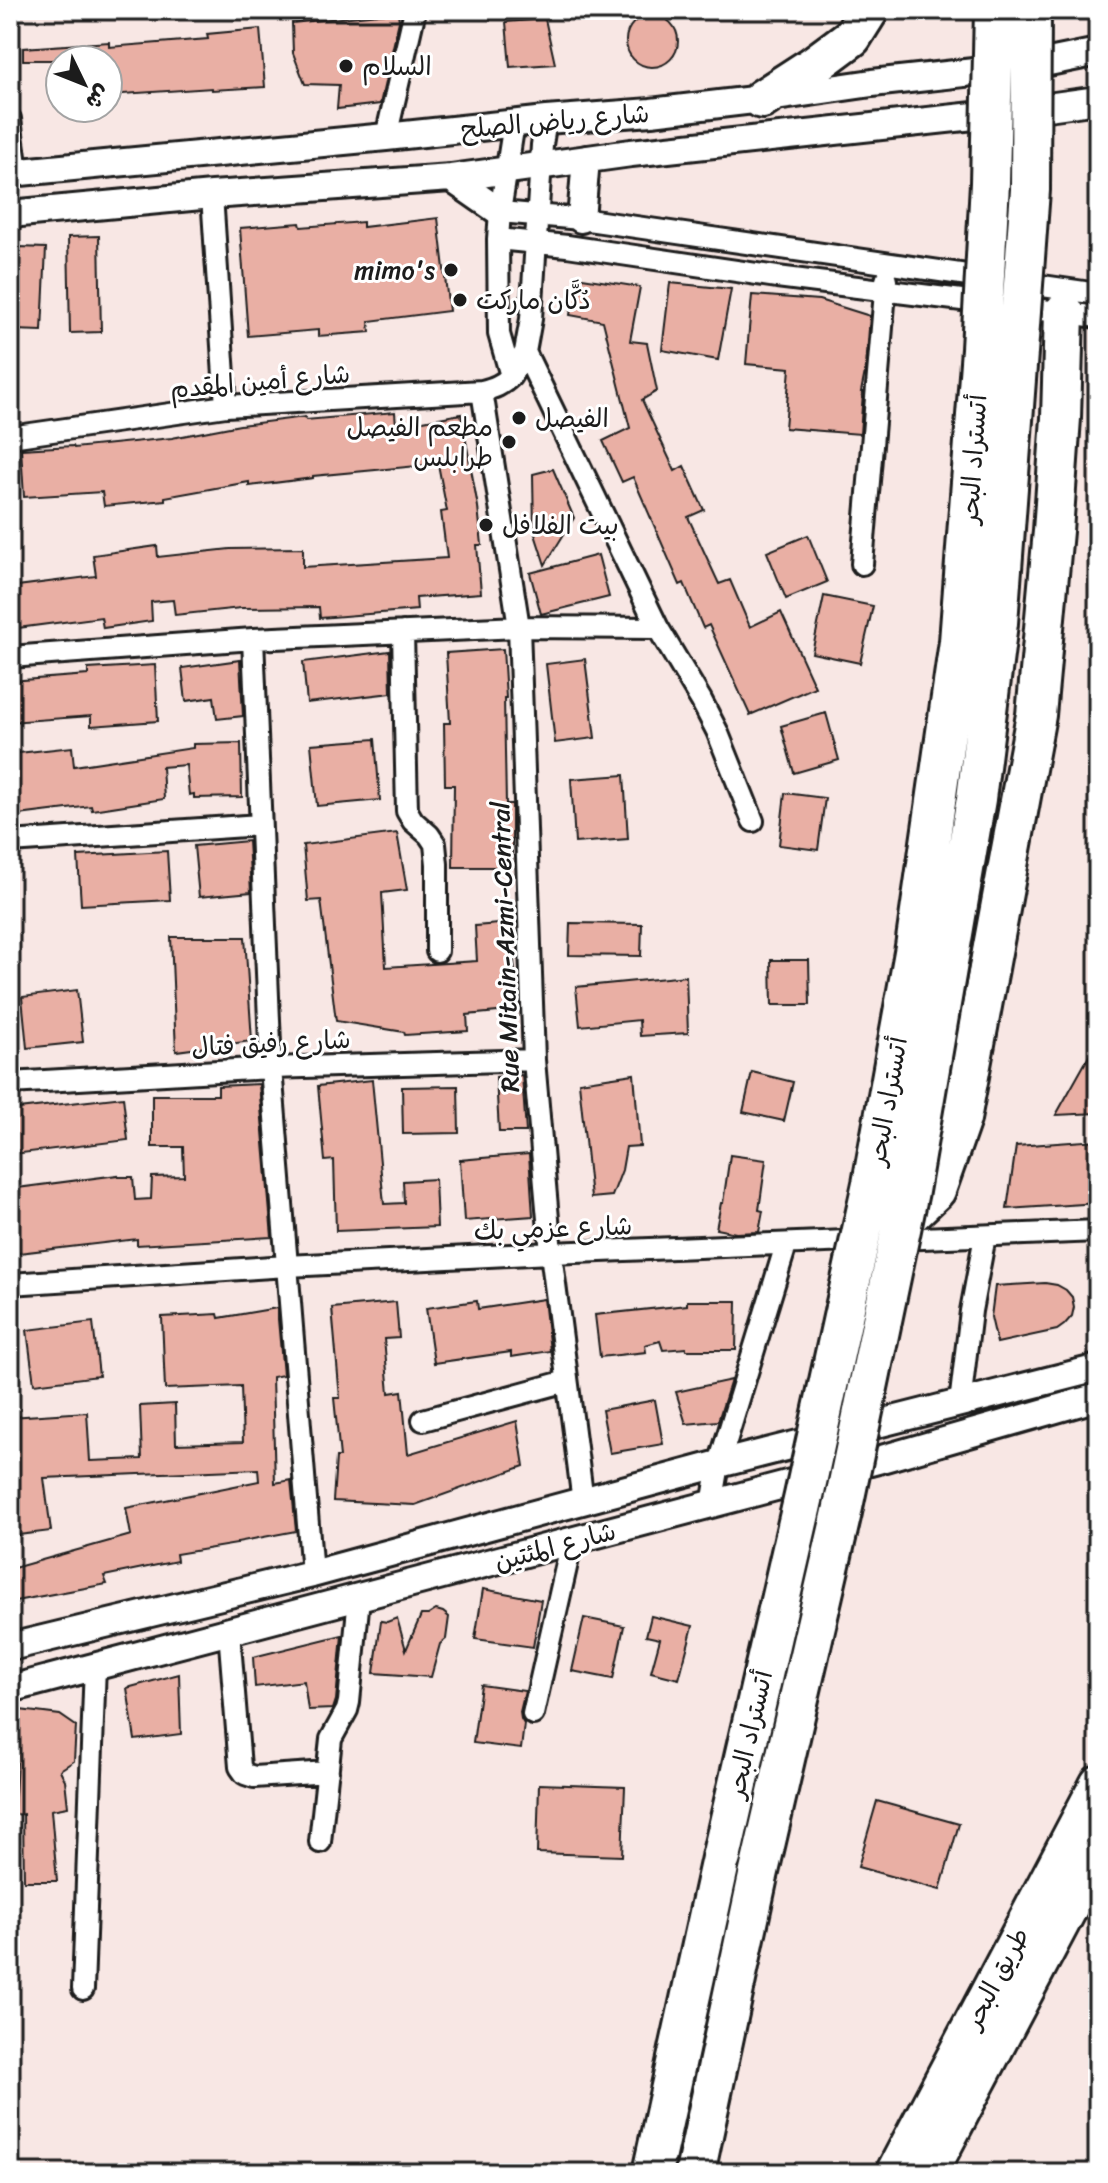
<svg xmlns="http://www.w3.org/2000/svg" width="1108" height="2183" viewBox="0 0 1108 2183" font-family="Sriracha,'Playpen Sans Arabic',sans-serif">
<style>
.building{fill:#e9afa4;stroke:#1c1c1c;stroke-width:2}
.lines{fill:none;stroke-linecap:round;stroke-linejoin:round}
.minor-casing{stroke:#1c1c1c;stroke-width:26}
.tertiary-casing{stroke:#1c1c1c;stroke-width:32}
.trunk-casing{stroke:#1c1c1c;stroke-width:40}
.motorway-casing{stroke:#1c1c1c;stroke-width:44}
.minor{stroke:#fff;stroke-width:20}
.tertiary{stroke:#fff;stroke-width:26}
.trunk{stroke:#fff;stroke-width:34}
.motorway{stroke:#fff;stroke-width:38}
.motorway-bridge-casing{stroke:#1c1c1c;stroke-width:44;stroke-linecap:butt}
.motorway-bridge{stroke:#fff;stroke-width:38}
.poi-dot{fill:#1c1c1c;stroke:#fff;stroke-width:3}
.labels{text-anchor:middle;stroke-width:6;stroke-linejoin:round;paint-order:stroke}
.poi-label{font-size:26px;fill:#1c1c1c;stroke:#fff;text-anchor:start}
.street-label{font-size:26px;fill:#1c1c1c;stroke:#fff}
</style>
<rect width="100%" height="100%" fill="#f8e7e4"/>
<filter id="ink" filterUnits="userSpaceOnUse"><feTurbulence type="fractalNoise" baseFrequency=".0125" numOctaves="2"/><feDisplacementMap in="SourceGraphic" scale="16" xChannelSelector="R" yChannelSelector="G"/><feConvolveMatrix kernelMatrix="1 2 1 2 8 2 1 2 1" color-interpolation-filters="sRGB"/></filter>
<g filter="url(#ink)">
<path class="building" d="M398,12L399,21L380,104L337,109L339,85L305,84L293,53L292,23Z
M626 41a26 26 0 1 1 52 0a26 26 0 1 1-52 0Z
M545,19L555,64L510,67L506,22Z
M260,29L265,87L212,90V88L108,95V60H23V48L109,42V47L208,39L207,34Z
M438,218L449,311L369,321L370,332L318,336V330L248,336L240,228L300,223L301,227L363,222V227Z
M99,236L101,332L70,333L68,237Z
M19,247L46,248L42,331L14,330Z
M576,277L640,287L630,341L647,343L657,391L642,400L675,471L684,466L704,510L688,517L719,584L730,580L750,627L781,612L815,687L750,715L709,625L703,628L684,583L680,585L633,477L622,482L603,441L630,428L603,321L570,315Z
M670,283L731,289L718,360L662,350Z
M752,295L819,300L870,316L866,367L861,392H863L860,434L785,428L790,368L746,364Z
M395,412L396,426L461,414L478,507L482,545H477L481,593L416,598L417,610L320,618L319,607L241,608L175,615L173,600L151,602L152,621L103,628L101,617L10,629V587L96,576L93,555L157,546L158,557L230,549L303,548V567L447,558L441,512L447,511L438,464L313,476V478L249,486V482L165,497V500L104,506L102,492L24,497L21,449L73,446L74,448L172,438L240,425L305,417L306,420Z
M553,469L574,518L545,565L534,531L533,474Z
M808,535L827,582L786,599L767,552Z
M598,555L609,597L541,614L530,573Z
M824,596L873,606L860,663L812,653Z
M503,649L506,698H504L506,804H512V867H453L454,785H445L444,723H450L446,653Z
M390,651L391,693L307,703L303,662Z
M585,659L595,738L555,743L546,664Z
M240,660L243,716L217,719L214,697L186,701L182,668Z
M155,665L158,721L91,726V716L10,722V681L88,675V669Z
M826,713L839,760L794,773L781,726Z
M375,739L380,800L317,806L311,744Z
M241,743L242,797L194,798V794L189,795L186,765L162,767L164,799L92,810L91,806L10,816V754L72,747L74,766L193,748V744Z
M624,775L628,839L575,843L571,779Z
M785,793L825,798L818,850L779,845Z
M397,833L407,890L382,893L386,967L477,961L475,926L511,923L518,1010L467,1015L468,1031L405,1035L404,1032L336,1021L321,900L308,901L303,845Z
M248,841L251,892L199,897L194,846Z
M167,851L170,900L81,905L78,856Z
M570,923L642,924L641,956L569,955Z
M171,937H245L252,1041L176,1051Z
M771,960H809L810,1005H772Z
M686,976L688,1033L640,1036L639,1020L580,1026L576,987Z
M77,990L83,1042L27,1048L22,997Z
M1098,1040V1113L1056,1115Z
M752,1072L793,1082L784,1121L743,1112Z
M634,1074L640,1146L626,1147L622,1170L612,1196L591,1198L579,1082Z
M522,1075L526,1132H499L496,1077Z
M372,1080L384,1204L404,1203L403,1181L435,1179L437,1227L336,1231L334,1160L325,1161L318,1086Z
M259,1084L272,1237L137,1245V1239L10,1254V1189L118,1175V1177H133L135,1200L151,1199L152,1177L184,1176L183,1147H152V1095H218V1086Z
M458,1086L459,1133L403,1134L402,1087Z
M123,1097L128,1140L14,1154L10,1110Z
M1098,1140V1203L1007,1209L1016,1146Z
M529,1154L533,1216L464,1221L460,1160Z
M730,1155L766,1160L759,1210L763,1211L759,1232L736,1233L716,1229L721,1203H723Z
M1045,1283L1057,1285L1066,1290L1072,1297L1074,1307L1072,1316L1064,1325L1057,1330L997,1343L991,1317L995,1286Z
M544,1299L550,1351L511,1357V1352L434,1363L426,1308L477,1301L478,1309Z
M687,1301H737L736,1350H686V1348L663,1350L660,1341L645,1345L646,1352L600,1357L595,1315L687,1305Z
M396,1302L399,1338L384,1339L389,1393L402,1391L408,1454L517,1421L524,1466L415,1505L333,1501L336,1457H340L334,1398H340L332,1308Z
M277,1308L283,1375L272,1377L275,1483L291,1480L296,1531L237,1542V1544L176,1554L177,1561L104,1576L107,1584L10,1602V1569L131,1535L126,1508L259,1481L258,1469L44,1478L51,1531L10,1536V1417L87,1412L90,1461L142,1459L140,1406L175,1404L176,1444L243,1442L241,1386L165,1389L162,1317L218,1314L219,1318Z
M93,1322L99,1376L34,1384L27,1330Z
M731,1380L718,1421L686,1424L676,1392Z
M655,1400L663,1444L610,1453L602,1410Z
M483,1589L541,1600L533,1647L475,1639Z
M436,1610L443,1612L449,1617L446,1639L440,1644L431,1677L374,1673L381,1621L387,1622L397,1618L406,1650L421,1615H428Z
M651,1616L693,1626L679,1679L651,1672L660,1639L646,1636Z
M584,1618L624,1626L613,1679L572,1671Z
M342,1635L336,1700L333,1709L308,1710L304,1681L255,1687L253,1657Z
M179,1674L181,1734L135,1740L127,1688Z
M481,1685L525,1691L520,1712L521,1719L524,1724L521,1749L473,1743Z
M20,1710L60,1715L76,1726L74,1761L60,1770L65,1780L68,1807L51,1810L57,1881H24L23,1814L14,1815Z
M539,1784L625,1787L622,1856L537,1853Z
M877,1801L959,1824L940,1890L858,1867Z"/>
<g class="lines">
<g class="minor-casing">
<path id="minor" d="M10,119L17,172
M514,123L500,212L498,239L499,334L511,376L525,352L531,319L542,145L546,120
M386,137L415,10
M212,195L226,406
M500,212L581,219L1098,294
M498,239L567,246L777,277L1098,317
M525,352L658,628L701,700L717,731L753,821
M482,391L519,627L534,1060L551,1253L583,1502
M10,437L226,406L482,391C494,388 502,385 511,376
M862,564L886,280
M403,632L407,811L413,821L429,835L435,844L437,864V951
M253,639L271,1068L312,1574
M10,657L253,639L519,627L658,628
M10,842L260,825
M10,1083L271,1068L534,1060
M10,1284L287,1266L551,1253L1098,1231
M960,1404L971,1311L985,1236
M423,1420L567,1381
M712,1505L719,1464L786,1245
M229,1631L240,1767L245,1774L254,1777L328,1772
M533,1714L572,1541
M320,1842L331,1739L347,1710L349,1702L359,1597
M83,1989L95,1665"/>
</g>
<g class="tertiary-casing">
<path id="tertiary" d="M10,173L386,137L546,120L651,112L762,99L872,83L1029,66L1098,52
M451,178L500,212
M10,214L212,195L451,178L631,153L1011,112L1098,100
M581,219L586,159
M10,1647L312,1574L719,1464L1098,1368
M10,1689L878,1460L1098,1397"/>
</g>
<g class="trunk-casing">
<path id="trunk" d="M893,2173L1098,1783
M930,2173L1098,1855"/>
</g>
<g class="motorway-casing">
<path id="motorway" d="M762,99L813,66L852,37L869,10
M902,1222L936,1190L961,1119L1036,715L1053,531L1061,418L1064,312
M652,2173L721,1858
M695,2173L758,1876"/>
</g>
<use href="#minor" class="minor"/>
<use href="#tertiary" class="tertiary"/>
<use href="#trunk" class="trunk"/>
<use href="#motorway" class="motorway"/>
<g class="motorway-bridge-casing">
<path id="motorway-bridge" d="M721,1858L804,1496L872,1184L915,947L959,642L981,349L990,183L994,10
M758,1876L842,1512L909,1191L976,799L998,623L1030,190L1031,10"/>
</g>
<use href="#motorway-bridge" class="motorway-bridge"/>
</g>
</g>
<g class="poi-dot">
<circle cx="346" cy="66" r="8"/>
<circle cx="451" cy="270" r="8"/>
<circle cx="460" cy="300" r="8"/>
<circle cx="519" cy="418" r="8"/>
<circle cx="509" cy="442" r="8"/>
<circle cx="486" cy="525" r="8"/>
</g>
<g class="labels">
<g class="poi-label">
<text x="362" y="75">السلام</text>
<text x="435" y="279" text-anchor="end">mimo's</text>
<text x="476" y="309">دُكَّان ماركت</text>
<text x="535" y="427">الفيصل</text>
<text x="493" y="436" text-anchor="end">مطعم الفيصل<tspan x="493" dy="30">طرابلس</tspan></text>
<text x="502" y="534">بيت الفلافل</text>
</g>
<g class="street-label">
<text transform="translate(555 121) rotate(-5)" y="9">شارع رياض الصلح</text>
<text transform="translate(260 381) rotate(-5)" y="9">شارع أمين المقدم</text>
<text transform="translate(973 459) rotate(-86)" y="9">أتستراد البحر</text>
<text transform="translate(505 947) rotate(-92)" y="9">Rue Mitain-Azmi-Central</text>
<text transform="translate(271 1043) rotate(-3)" y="9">شارع رفيق فتال</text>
<text transform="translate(887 1101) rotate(-80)" y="9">أتستراد البحر</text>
<text transform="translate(553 1228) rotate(-2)" y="9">شارع عزمي بك</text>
<text transform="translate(555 1546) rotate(-15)" y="9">شارع المئتين</text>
<text transform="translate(749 1734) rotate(-77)" y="9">أتستراد البحر</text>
<text transform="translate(996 1978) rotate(-62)" y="9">طريق البحر</text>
</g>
</g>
<rect width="1108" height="2183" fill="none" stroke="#fff" stroke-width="40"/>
<rect x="20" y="20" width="1068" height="2143" fill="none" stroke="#1c1c1c" stroke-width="3" filter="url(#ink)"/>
<g transform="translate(84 84) rotate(133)"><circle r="38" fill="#ffffff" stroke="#a4a4a4" stroke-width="2"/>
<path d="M0-6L14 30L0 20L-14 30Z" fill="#1c1c1c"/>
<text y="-12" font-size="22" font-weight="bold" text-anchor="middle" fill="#1c1c1c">ش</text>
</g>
</svg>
